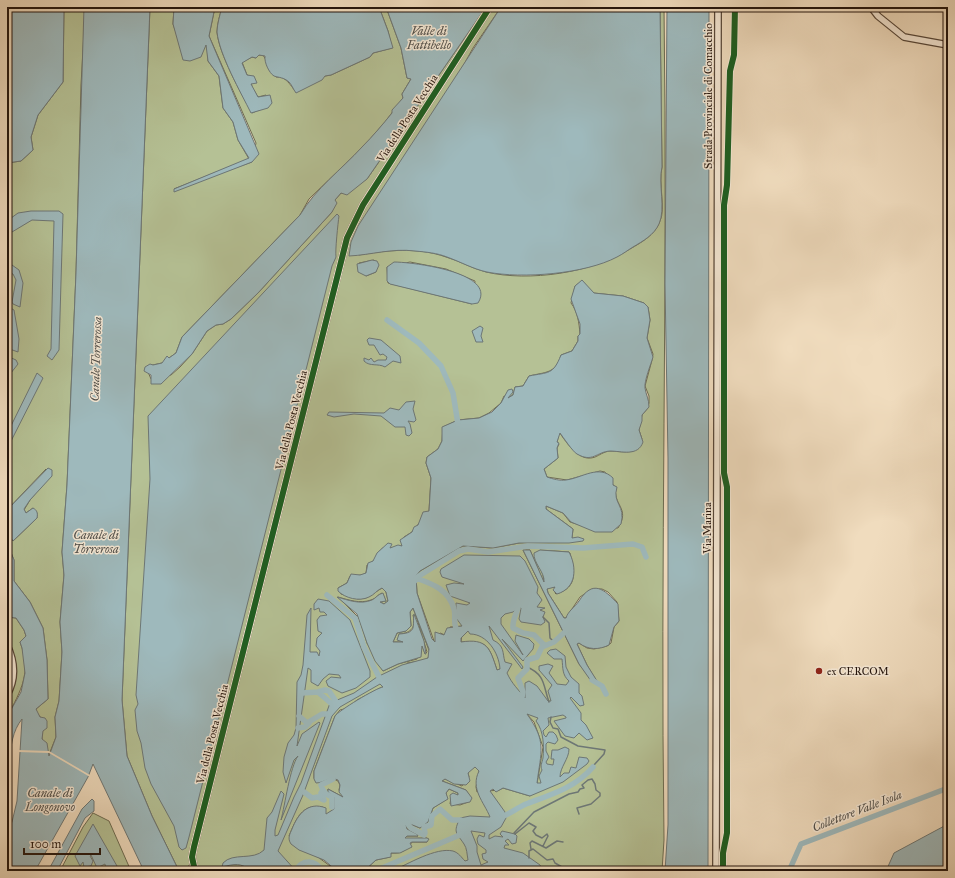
<svg xmlns="http://www.w3.org/2000/svg" width="955" height="878" viewBox="0 0 955 878" font-family="'IM FELL Great Primer',serif">
<style>
.green{fill:#b5c195;stroke:#6c6b51;fill-rule:evenodd}
.water{fill:#9eb9bc;stroke:#6d7776;fill-rule:evenodd}
.pier{fill:#f0dcbe}
.lines{fill:none;stroke-linecap:round;stroke-linejoin:round}
.stream{stroke:#6d7776;stroke-width:1.5}
.canal{stroke:#9eb9bc;stroke-width:5.5}
.minor-casing{stroke:#574739;stroke-width:8}
.minor{stroke:#f5e8d5;stroke-width:5.5}
.cycleway-casing{stroke:#f5e8d5;stroke-width:8}
.cycleway{stroke:#1b5e20;stroke-width:6}
.poi-dot{fill:#8f2418;stroke:#f5e8d5;stroke-width:1.5}
.labels{text-anchor:middle;stroke-width:3;stroke-linejoin:round;paint-order:stroke}
.street-label{font-size:11px;fill:#24150d;stroke:#f5e8d5}
.poi-label{font-size:11px;fill:#24150d;stroke:#f5e8d5;text-anchor:start}
.water-label{font-size:12px;font-style:italic;fill:#4f4e4a;stroke:#f5e8d5}
</style>
<rect width="100%" height="100%" fill="#f0dcbe"/>
<filter id="stains"><feTurbulence type="fractalNoise" baseFrequency=".005" numOctaves="4"/><feColorMatrix values="0 0 0 0 .2 0 0 0 0 .09 0 0 0 0 .02 0 0 0 .5 -.17"/></filter>
<radialGradient id="worn" r=".72"><stop offset=".6" stop-color="#630" stop-opacity="0"/><stop offset="1" stop-color="#630" stop-opacity=".3"/></radialGradient>
<path class="green" d="M64,7H84L85,15L81,85L76,273L67,485L62,552L64,575L60,622L62,652L59,701L55,717L56,737L48,757L42,740V719L36,712V709L48,699L47,660L43,628L30,602L14,581V560L7,543V532L13,541L37,518V513L33,508L26,513L24,510L30,500L45,482L46,469L7,510V163L21,161L33,150L31,137L38,115L63,82Z
M150,7H174L173,24L178,38L206,44L208,51V61L219,76L223,108L233,122L238,140L249,159L174,189L252,162L256,143L209,36L215,7H222C220,15 217,24 217,32C219,54 241,93 252,113L259,110L266,95L258,97L252,87L250,76L247,75L242,62L252,57L256,58L259,55H263L276,77C286,76 290,85 296,92L325,76L331,75L370,57L373,53L392,48L388,31L379,7H386L401,48L407,78L411,79L402,94L403,98L385,122L363,147L309,199L300,215L182,337L176,353L162,363L148,366V372L151,379L171,375L180,367L192,354L207,331L216,325L223,324L231,319L258,293L332,212L335,200L341,193H344L367,179L486,7H501L473,48L359,255C387,250 418,247 446,257C460,261 471,268 486,272C529,282 592,273 630,249C642,242 655,235 660,221C666,209 658,183 662,167L660,7H664C668,284 660,562 664,840L662,871H358L366,869L376,860L390,857L391,853C402,854 407,850 412,842H427V838L403,839L407,836H418L407,829L406,825L410,824L420,828L428,822L433,808L447,799L446,793L449,789L458,793V795L451,797L450,804L460,805L468,802L470,797L466,790L442,781L445,779L462,786L469,777L468,773L474,766L479,771L476,787L477,792L499,790L503,788L530,796L536,790L543,747L534,722L523,710L521,693C511,687 510,675 500,669L497,670C488,645 489,641 461,642L463,626L450,627L445,635L440,633L435,642L434,641L417,593L416,576L420,571L463,546L493,548L519,543L572,538L573,529L546,509V506L563,513L570,522L580,525L618,528C631,508 612,505 616,487L613,485L605,472L600,471L567,480L547,477L544,469L558,458L557,448L559,444L557,443L559,432C567,443 579,463 595,457C600,455 603,452 609,451C618,451 625,453 634,451L642,439L639,430L642,415L647,409L649,403V396L645,386L652,360L653,354L647,338L650,320L648,307L644,303L623,296L593,293L582,281L575,286L571,303C578,312 579,323 580,334L578,336V341L572,351L561,355C556,374 545,372 529,376L523,386L515,387L513,395L509,397L504,396L501,403L489,413L479,418L458,420L443,427L442,441L438,449L427,457L426,463L431,478L429,511L412,532L404,537L402,546L390,548V546C377,547 379,556 373,561C372,563 369,563 367,565L366,573L362,575L350,576L347,583L338,588L341,594L358,599L366,598L382,588L386,592L388,601L384,604L379,601H386L382,593C377,595 376,599 371,600C360,604 349,600 338,597L360,619L367,643L383,671L398,664L417,659L422,644L425,654L427,652L416,616L413,615C416,627 412,633 399,634L401,641L405,642H393L397,633L406,631L411,626L410,612L413,608L430,653L427,660L407,663L405,671L387,681L386,685L357,700L348,708L340,710L335,716L314,771V778L316,782C324,783 330,776 338,781L340,785L339,790L343,797L328,789V792L334,797V809L326,815L323,807C302,803 296,819 289,836L337,871H198L195,857L185,871H179L152,816L127,756L122,700ZM374,260L376,272L366,276L359,263ZM410,262L446,269L475,281L472,304L388,283L387,267ZM523,550H530L544,583L540,550L569,552L570,553C574,571 579,587 556,594L555,593L557,587L547,588L548,593L564,618H566L580,597L592,589H602L608,592L617,602L619,621L614,627L611,643L607,646L594,649L587,648L579,643L577,644L587,665L597,682L595,684L579,664Z
M7,617L16,618L24,630L26,636L20,642C32,673 21,690 7,717Z
M93,813L109,821L131,871H60L83,827Z"/>
<path class="water" d="M7,7H64L63,82L38,115L31,137L33,150L21,161L7,163Z
M84,7H150L122,700L127,756L152,816L179,871H144L93,764L88,777L35,871H7V831L12,822L17,801L22,719C3,743 14,779 7,807V717L21,692L25,673L22,648L20,642L26,636L24,630L16,618L7,617V543L14,560V581L30,602L43,628L47,660L48,699L36,709L40,717L45,718L47,721V728L43,731L42,739L47,743L49,756L56,737L55,717L59,701L62,652L60,622L64,575L62,552L67,485L76,273Z
M174,7H215L209,36L259,154L252,162L174,192V189L249,158L238,140L233,122L223,108L219,76L208,61L206,45L201,57L190,61L183,60L173,24Z
M222,7H379L388,31L393,48L373,53L370,57L331,75L325,76L322,80L296,93C293,89 292,85 289,82C283,77 280,78 274,76C269,73 264,62 265,56L259,55L256,58L252,57L242,63L247,75L254,76L257,83L251,84L258,97L270,95L272,103L268,108L251,113C241,93 219,54 217,32C217,24 220,15 222,7Z
M386,7H486L367,179L347,195L341,193L335,200L337,203L332,212L258,293L231,319L223,324L216,325L207,331L192,354L161,384H151V375L144,371L145,367L150,364L153,365L162,363L167,356L169,358L176,353L182,337L300,215C316,188 341,170 362,147C373,136 383,124 392,113V110L403,98L402,94L411,79L407,78L401,48Z
M501,7H660L662,167C658,184 666,209 659,224C654,235 643,241 633,247C628,250 623,254 617,257C585,274 522,279 487,272C473,269 461,262 447,257C437,253 426,252 415,251C392,248 371,255 349,256L351,242L358,226Z
M667,7H709L708,871H665L668,825V458L665,284Z
M31,211H59L63,214L59,350L52,360L47,356L51,349L54,221L32,220L7,235V221L18,213Z
M337,214L339,216C338,223 335,251 336,257L332,266L189,837L186,848L182,850L179,847L174,826L151,784L145,768L141,743L137,731L135,710L138,704L136,695L150,479L148,416Z
M372,260L377,261L379,265L376,272L366,276L358,272L357,264Z
M394,262C411,262 498,272 478,303L472,304L390,284L387,281V267Z
M12,265L19,270L23,283L20,307L13,304L12,302L16,280L13,274L7,272V266Z
M582,280L594,293L623,296L644,303L648,307L650,320L647,338L653,357C651,364 644,381 645,388C646,395 649,399 649,407L642,415V421L639,430L643,442C638,457 621,451 610,451C596,452 593,463 577,454C573,452 563,437 560,433L557,442L559,443L557,448L558,458L544,469L547,477C553,479 560,481 566,480C582,478 599,464 613,478V485L617,487C612,504 626,505 621,524L612,532H595L571,522L563,513L546,506V509L573,529L572,538L578,537L584,539L583,541L569,543H519L493,548L463,546L420,571L416,576L417,593L432,639L435,642V632L444,635L447,628L462,626L456,618V603L467,605L470,603L450,596L446,585L454,583L464,584L442,577L440,572L441,569L464,555L520,556L525,561L538,587L537,593L542,600L537,607L545,608L540,610L545,612L543,617L545,622L541,625L521,622L519,619L521,608L518,607L513,612L505,614L501,618V624L523,655L515,641L516,635L529,639L534,644L533,649L523,661L502,639L523,667L522,669L489,626L493,640C505,646 502,652 505,662L512,664L507,673C512,684 518,689 525,698V683L529,681L537,686L548,701H551L548,691L552,685L539,670V666L548,664L553,666L549,673L557,684L566,685L569,681C562,675 563,668 562,659H554L547,653L550,650L556,649L565,656L566,667L571,677L579,684V693L582,696L584,705L580,706L571,697L570,698L581,713V720L586,725L593,738L587,740L579,733L574,738L565,736L554,721L566,718V717L563,715L548,718L549,725L543,731L544,735L546,737L549,732H553L556,735L558,740L555,744L548,742L546,744V751L549,757L546,762L547,764L553,765L554,759H551L552,750H558L565,747L569,749C569,759 560,767 560,777L564,773H569L571,767L576,768L579,757L587,758L589,761L587,764L563,782L530,796L503,788L496,792L493,789L490,791L505,812L506,818L501,827L489,835V839L495,836L503,837L500,834L502,831L515,834L517,836L516,843L512,844L508,839L505,841L509,845H505L504,848L523,853L540,865L541,867L539,871H492L493,869L489,868L485,871H471L467,866L464,871H392C408,864 436,847 453,851C459,853 461,857 465,861L468,860C467,855 467,848 464,844C456,832 453,833 460,818L470,816L490,817C484,802 470,789 479,771L475,767L468,773L470,781L466,785L454,784L445,779L442,781L466,790L472,798L470,802L451,806L450,795L453,793L458,795V793L449,789L446,793L448,799L433,808L428,822L420,828L410,824L406,825L407,829L417,834L418,836H407L405,838H427L429,839L427,842H412L410,843L412,847L400,853H391V857L376,860L366,869L358,871H337L324,860L299,850L291,844C287,838 290,834 292,829C298,814 308,801 326,808V814L334,809V797L328,792V789L343,797L339,792L340,785L338,780C330,776 324,783 316,783L314,779V771L335,716C338,711 376,688 383,687L380,684L340,707L332,716L303,795L278,851L296,871H251C240,862 235,864 222,867L223,863C233,852 253,861 264,850L267,818L272,812L281,791L284,794L275,830V836L278,835L294,797L301,783L330,703L354,693L377,677L402,665L428,658L429,649L413,608L410,612L411,626L406,631L397,633L393,642H403L397,640L399,634C418,633 412,626 414,614L424,641L426,654H425L422,646L421,657L398,664L383,671L375,661L367,643L357,614L337,597C348,600 360,605 372,600C376,598 378,594 383,593L386,601L380,602L384,604L388,601L386,592L382,588C377,590 374,595 369,597C359,602 345,598 338,591V588L347,583L351,574L360,575L366,573L368,563L373,561L377,553L388,543L392,544L390,548L398,545L402,546L400,540L412,532L414,527L418,525L423,512L429,511L431,478L426,463L427,457L438,449L442,441V427L458,420L479,418L492,412L501,403L508,390L512,389L513,392L508,398L513,395L515,387L523,386L529,376C549,372 553,375 561,355L572,351L578,341V336L580,334V324L571,299L575,286ZM468,631L470,634C487,634 499,653 500,669L497,670C490,648 487,638 461,642V638ZM527,714L538,718L536,721C544,731 544,747 543,758C542,763 540,766 542,770L539,776L541,783H537C541,751 547,742 527,714ZM471,831L485,833L484,837L479,835L477,839L478,844L486,850V853L482,854L483,859L488,862L481,865L477,852V846Z
M7,306L14,310L19,339L18,352L7,348Z
M480,326L483,328L481,336L483,342H476L472,331Z
M369,338L381,340L400,356L401,363L393,361L385,367C378,363 370,367 364,361V358L369,360L371,358L374,362L378,360H386L387,357L383,354L380,355L374,345H369L367,340Z
M7,356L16,360L18,364L7,378Z
M37,373L43,378L7,449V434Z
M415,401L413,409L416,420L414,422L408,421L410,424L412,433L409,436L406,435L405,427H395L381,416L354,414L334,417L327,415L329,412L384,413L390,408L399,410L406,402Z
M48,468L52,470V476L30,500L24,509L26,513L33,508C37,510 38,513 37,518L13,541L7,532V510Z
M523,550H530L544,582C545,572 533,563 534,553L540,550L569,552C577,567 577,588 557,594L553,590L555,587L547,589L548,593L564,618H566C568,611 575,607 579,601C593,579 604,589 618,604L619,621L614,627L609,645C599,650 588,650 579,643L577,644L587,665L599,684L591,681L579,664Z
M318,599L329,601L350,620L370,671V677L356,688L342,693L328,686L326,681L331,677L341,678L339,675L329,674L323,679L318,686L311,682V670L308,668L297,746L302,734L319,722L320,723L281,820C285,805 290,767 298,756L294,760L286,783L283,772L284,757L288,743L294,735L296,728L297,682L301,675L303,665L307,615L311,608L310,652H317L319,656L320,651L316,646L317,638L322,633L318,631L317,620L320,616L327,615L324,612H320L319,608L314,610V604Z
M92,799L94,801V811L85,818L57,871H48L82,809Z
M93,824L117,866L106,870L105,864L97,868L91,855L90,856L93,861L91,866L84,867L83,862L80,866L75,856Z
M948,824V871H886L894,853Z"/>
<path class="pier" d="M18,750L49,751L90,775V777L49,753L18,752Z"/>
<g class="lines">
<path class="stream" d="M543,617L549,623L550,638L554,642
M527,667C546,675 543,686 549,702
M551,717L550,722L553,728L558,729L561,737L578,746L605,750L604,754L594,765
M514,833L534,812L569,794L578,792L580,789L584,788L582,785L588,780L592,779L595,784L596,790L600,793V796L591,804L577,808L579,814
M515,834L529,823L536,827L533,831L536,835L542,838L547,834L548,836L543,846
M531,849L530,843L532,841L546,848L557,841L563,842
M529,858V851L533,849L547,860L553,859L555,863L562,867
M540,868L559,871
M563,871L565,869L567,871"/>
<path class="canal" d="M387,320L419,343L441,366L453,393L458,424
M416,578C433,584 449,590 454,609C456,615 453,621 456,628
M413,583L419,576L459,551L468,549L488,552L528,546L583,548L633,544L642,547L646,557
M327,595L355,618L364,647L380,679
M519,601C519,611 512,618 513,628L523,633L534,635L544,645
M592,680L602,686L606,694
M318,692L325,690L329,691L337,703
M302,693L318,692L333,705
M521,702L523,692L518,678L527,669V660L537,657L542,647L554,642L567,630
M299,716L307,723L322,714H329
M298,728L305,727L309,723
M323,790L326,794L332,797V807
M304,792L312,798L318,797L324,800L321,793L323,790L321,785L333,779
M501,817C510,814 517,808 526,804C550,795 575,788 593,767
M407,823L411,828L424,835L425,833L424,827L431,825L432,816L440,809L452,820H461L464,822
M321,870L328,871
M296,871C301,858 318,860 321,871
M375,871L462,834
M789,871L801,844L948,788"/>
<g class="minor-casing">
<path id="minor" d="M871,7L878,16L904,37L948,45
M7,645C15,662 16,679 7,695
M195,871L192,857L194,847L347,238L363,205L490,7
M716,871L718,7"/>
</g>
<use href="#minor" class="minor"/>
<g class="cycleway-casing">
<path id="cycleway" d="M195,871L192,857L194,847L347,238L363,205L490,7
M723,871V853L727,833V487L724,473V205L727,185L730,71L734,55L735,7"/>
</g>
<use href="#cycleway" class="cycleway"/>
</g>
<circle class="poi-dot" cx="819" cy="671" r="4"/>
<g class="labels">
<g class="street-label">
<text transform="translate(708 96) rotate(-90)" y="4">Strada Provinciale di Comacchio</text>
<text transform="translate(407 118) rotate(-57)" y="4">Via della Posta Vecchia</text>
<text transform="translate(291 420) rotate(-76)" y="4">Via della Posta Vecchia</text>
<text transform="translate(707 528) rotate(-90)" y="4">Via Marina</text>
<text transform="translate(212 734) rotate(-76)" y="4">Via della Posta Vecchia</text>
</g>
<g class="poi-label">
<text x="827" y="675">ex CERCOM</text>
</g>
<g class="water-label">
<text x="429" y="35">Valle di<tspan x="429" dy="14">Fattibello</tspan></text>
<text transform="translate(96 359) rotate(-88)" y="4">Canale Torrerossa</text>
<text x="96" y="539">Canale di<tspan x="96" dy="14">Torrerosa</tspan></text>
<text x="50" y="797">Canale di<tspan x="50" dy="14">Longonovo</tspan></text>
<text transform="translate(857 811) rotate(-21)" y="4">Collettore Valle Isola</text>
</g>
</g>
<rect width="955" height="878" fill="none" stroke="#f0dcbe" stroke-width="24"/>
<rect x="8" y="8" width="939" height="862" fill="none" stroke="#24150d" stroke-width="2"/>
<rect x="12" y="12" width="931" height="854" fill="none" stroke="#24150d"/>
<path d="M24 848v6h76v-6" fill="none" stroke="#24150d" stroke-width="2"/>
<text x="30" y="848" font-size="12" fill="#24150d" stroke="#f5e8d5" stroke-width="3" paint-order="stroke">100 m</text>
<rect width="100%" height="100%" filter="url(#stains)"/>
<rect width="100%" height="100%" fill="url(#worn)"/>
</svg>
